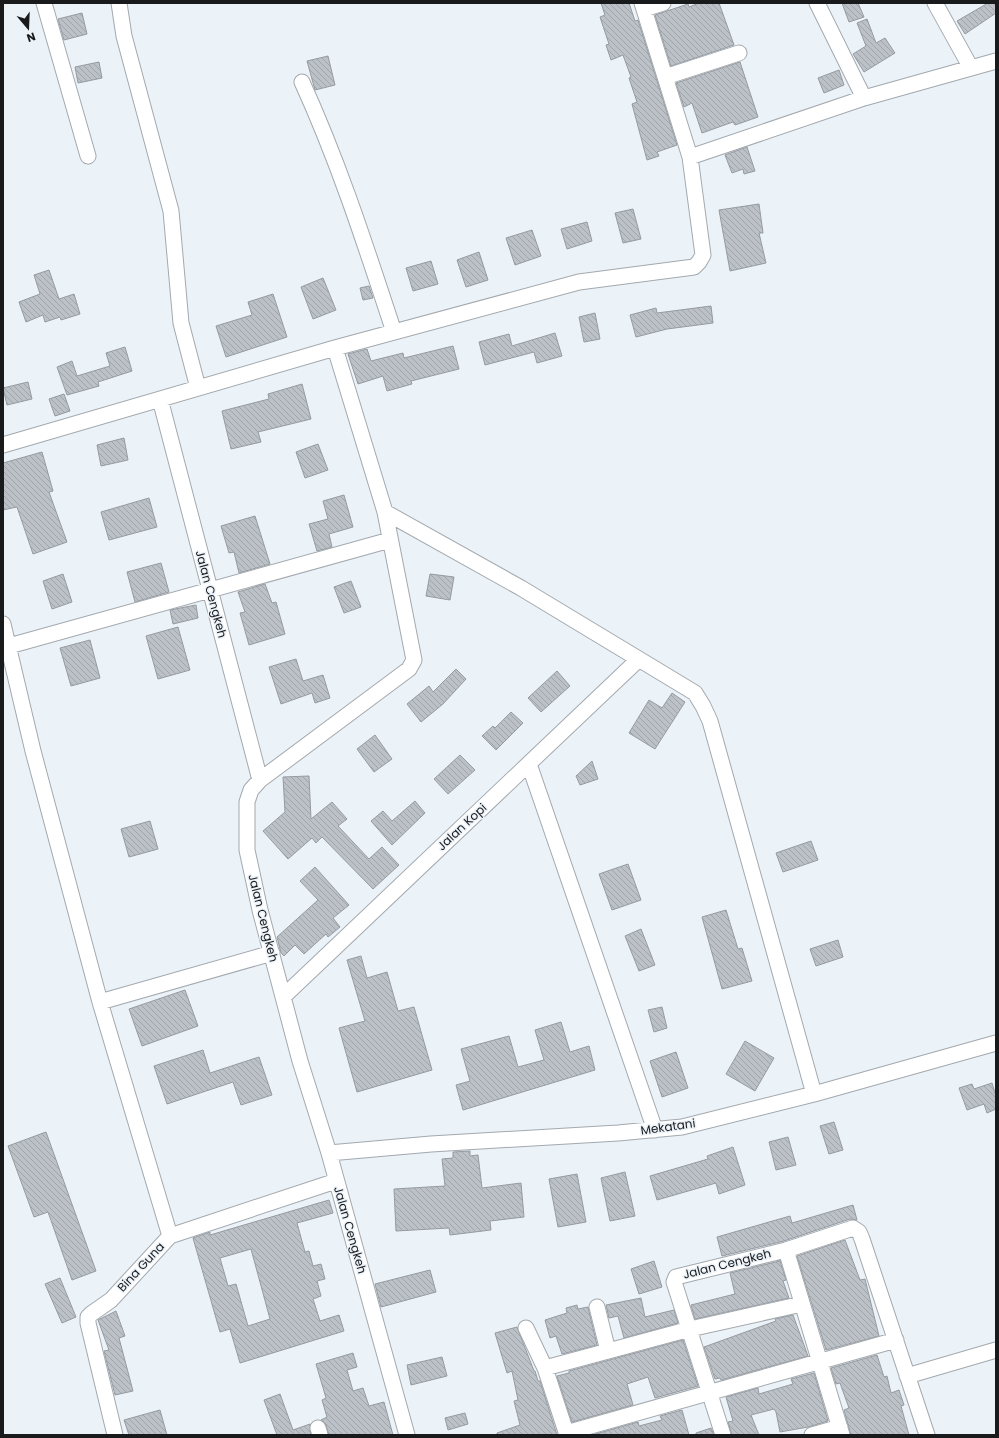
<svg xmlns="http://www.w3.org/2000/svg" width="999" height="1438" viewBox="0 0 999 1438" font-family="Poppins,sans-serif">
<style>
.building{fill:url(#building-back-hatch);stroke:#959ba0;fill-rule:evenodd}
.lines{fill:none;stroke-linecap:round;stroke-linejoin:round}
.street-casing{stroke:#a3a9ae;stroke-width:17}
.street{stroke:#fff;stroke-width:15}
.labels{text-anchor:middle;stroke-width:3;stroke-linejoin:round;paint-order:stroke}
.street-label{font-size:12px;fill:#181a1c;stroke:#ebf2f8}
</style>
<defs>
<pattern id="building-back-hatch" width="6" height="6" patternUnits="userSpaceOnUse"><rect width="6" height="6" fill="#bbc1c6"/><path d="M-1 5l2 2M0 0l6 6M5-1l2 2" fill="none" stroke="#a0a5aa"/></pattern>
</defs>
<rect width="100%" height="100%" fill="#ebf2f8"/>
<path class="building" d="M601,3H629L635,21L638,20L677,145L657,152L659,156L647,160L632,104L637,102L629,78L631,77L623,55L611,60L606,45L609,44L600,17L605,15Z
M699,3H719L734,45L671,66L655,15L688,4L689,7Z
M842,3H858L864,17L849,22Z
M988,3H996V13L965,34L957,21Z
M82,13L87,34L64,40L58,19Z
M867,19L876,43L885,38L895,53L864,72L853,54L866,46L857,23Z
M328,56L335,85L315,90L307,61Z
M99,62L102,78L78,83L75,67Z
M740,62L758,117L735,125L733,122L702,133L692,103L684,107L676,83Z
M839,70L844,85L824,93L818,78Z
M747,147L755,171L744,174L743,169L732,173L725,155Z
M759,204L763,233H759L766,263L730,271L719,210Z
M633,209L641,239L623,243L615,213Z
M587,222L592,241L567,249L561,229Z
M532,230L541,256L515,265L506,238Z
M479,252L488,280L466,287L457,260Z
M431,261L438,284L413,291L406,268Z
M49,270L59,299L74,294L80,314L61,320L60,317L45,322L43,315L26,322L19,302L40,294L34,275Z
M323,278L336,310L313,319L301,287Z
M369,286L373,298L363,300L360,288Z
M273,294L287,337L226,357L216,326L252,315L248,302Z
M711,306L713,323L667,329L636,337L630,315L656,308L657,313Z
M595,313L600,339L584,342L579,317Z
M555,333L562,356L537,363L534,352L485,365L479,342L509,334L512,346Z
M453,346L459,369L411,381L412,384L387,391L383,376L358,384L348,354L367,349L371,361L403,353L404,358Z
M125,347L132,371L98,382L99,386L67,395L57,367L72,361L77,376L110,366L106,353Z
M28,382L32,399L7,405L3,388Z
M302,384L311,419L258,432L261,442L231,449L222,411L269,399L268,394Z
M64,394L70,411L55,416L49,399Z
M124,438L128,460L101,466L97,445Z
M318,444L328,470L305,478L296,452Z
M42,452L53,491L49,492L67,542L33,554L17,507L3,510V463Z
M344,495L353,527L329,534L332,547L317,551L309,524L328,519L323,501Z
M149,498L157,527L109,540L101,512Z
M255,516L270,564L239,573L234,552L229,553L221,526Z
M161,563L169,592L135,602L127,572Z
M63,574L72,602L52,609L43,581Z
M430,574L454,577L450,600L426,596Z
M351,581L361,607L344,613L334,587Z
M265,584L272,603L276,602L285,634L249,645L240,613L245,612L238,592Z
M196,605L198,618L173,624L170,610Z
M178,627L190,670L158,679L146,636Z
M90,640L100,678L71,686L60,648Z
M296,659L303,681L323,675L330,698L315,703L312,693L281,704L269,667Z
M456,669L466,679L443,704L421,722L407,704L429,686L433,692Z
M557,671L570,686L541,712L528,698Z
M672,693L685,702L655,749L629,733L649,700L662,708Z
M511,712L523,723L496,750L482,736L493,726L495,728Z
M375,735L392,759L374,772L357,749Z
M460,755L475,770L448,794L434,779Z
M592,761L598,779L580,785L576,776Z
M309,776L311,819L332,802L347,819L338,826L369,859L382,847L399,865L373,889L322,837L316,843L312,838L288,859L263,831L285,812L283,777Z
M415,801L425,813L392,845L371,821L383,811L392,821Z
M150,821L158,849L129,857L121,829Z
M811,841L818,860L783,872L776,853Z
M628,864L641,900L612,910L599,874Z
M315,867L349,905L333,918L340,927L328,937L326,934L304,954L295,945L284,956L281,953L277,937L318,900L300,881Z
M726,910L738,949L742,948L752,981L722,989L702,917Z
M641,929L655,965L639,971L625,936Z
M838,940L843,957L816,966L810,949Z
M361,956L367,978L387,972L398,1011L414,1007L432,1070L357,1092L339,1028L365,1021L347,960Z
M185,990L198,1026L142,1046L129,1009Z
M662,1007L667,1028L654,1032L648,1010Z
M561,1022L570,1052L589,1046L595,1070L463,1110L456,1085L470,1081L461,1049L509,1036L518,1067L544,1060L535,1030Z
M745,1041L774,1058L755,1091L726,1074Z
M203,1050L210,1073L259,1057L272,1095L241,1105L233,1082L167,1104L154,1066Z
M676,1052L688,1088L662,1097L650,1061Z
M992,1083L996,1096V1109L987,1113L984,1104L967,1110L959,1088L972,1084L974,1089Z
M834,1122L843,1150L829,1154L820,1126Z
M46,1132L96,1271L72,1280L48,1212L34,1217L8,1146Z
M788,1137L796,1165L776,1170L769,1142Z
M733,1147L745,1185L719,1194L716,1183L657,1200L650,1176L708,1159L707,1156Z
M470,1151V1156L478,1155L482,1188L521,1183L524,1217L490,1221L491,1230L450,1235L449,1228L396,1231L394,1189L445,1186L442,1159L453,1158V1152Z
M625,1172L635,1216L610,1221L601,1178Z
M577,1174L586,1222L558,1227L549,1179Z
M329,1200L333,1213L297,1223L305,1252L309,1251L313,1266L321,1264L325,1279L317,1281L321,1296L313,1299L320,1321L339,1315L344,1331L240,1363L230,1329L220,1332L193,1238L210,1232V1235ZM251,1249L270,1319L248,1326L236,1284L228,1286L220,1258Z
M853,1205L857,1220L850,1219L784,1241L722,1256L717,1237L790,1216L792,1223Z
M845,1240L860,1280L865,1279L879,1336L826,1350L797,1256Z
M654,1261L662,1287L639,1294L631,1269Z
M780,1261L786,1280L783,1281L789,1298L695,1319L691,1305L735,1294L730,1273Z
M430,1270L436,1292L381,1307L375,1284Z
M60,1278L76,1317L62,1323L45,1284Z
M641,1298L645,1317L674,1310L678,1323L624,1338L618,1316L609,1318L606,1305Z
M577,1305L578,1309L588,1307L597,1345L562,1354L556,1336L550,1338L545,1320L567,1313L566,1308Z
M116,1311L125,1336L119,1338L133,1391L115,1395L104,1351L109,1350L98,1320Z
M793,1315L808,1356L721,1380L720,1378L715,1379L704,1347L776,1321L775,1319Z
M517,1327L534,1371H535L538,1381H540L557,1435H497V1433L520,1425L514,1401L518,1400L512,1371L507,1373L495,1333Z
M683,1340L698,1386L655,1398L648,1377L627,1384L633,1405L572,1422L557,1376L569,1373V1371Z
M353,1353L357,1367L347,1370L353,1391L363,1388L369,1406L384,1402L393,1435H329L326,1425L321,1420L327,1417L322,1400L326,1398L316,1364Z
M877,1355L884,1377L887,1376L891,1393L899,1390L904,1405L901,1406L909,1435H851L844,1410L849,1408L840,1383L836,1384L831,1368Z
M442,1357L447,1376L411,1385L407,1365Z
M814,1373L828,1421L808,1427L780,1432L776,1412L774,1409L751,1415L759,1435H732L728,1422L733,1421L726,1397L758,1388L759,1394L793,1384L791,1379Z
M280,1394L293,1430L310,1424L311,1435H277L264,1400Z
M160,1410L167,1435H129L124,1420Z
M682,1410L689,1435H592L638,1422L639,1426L662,1420L660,1416Z
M465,1413L468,1424L448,1430L445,1418Z
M711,1428L714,1435H696V1433Z"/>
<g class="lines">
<g class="street-casing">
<path id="street" d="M44,3L88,156
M119,3L124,36L171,211L181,323L198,388
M817,3L864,98
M935,3L971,68
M644,9L663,3
M665,77L739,53
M302,82C339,163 366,247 394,332
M690,157L864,98L996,61
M335,348L385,512L414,660L409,669L260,780L251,790L247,802V850L260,910L300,1061L329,1153L407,1435
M160,399L260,780
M3,445L335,348L579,282L694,267L699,262L703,255L690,157L642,3
M385,512L521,588L695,693L703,706L710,721L814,1094
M3,624L33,751L100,1002L170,1236
M9,646L390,540
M529,764L655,1130
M284,996L639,659
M100,1002L272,953
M329,1153L431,1144L618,1133L682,1127L814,1094L996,1043
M786,1250L842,1435
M597,1307L608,1351
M526,1328L545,1368L567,1435
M545,1368L690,1329L802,1304
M907,1376L996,1350
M318,1428L320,1435
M566,1433L896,1340
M115,1435L88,1323V1317L91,1314L111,1300L170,1236L336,1181
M723,1435L674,1282L676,1277L786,1250L853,1228L859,1232L862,1239L927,1435
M812,1435L840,1427"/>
</g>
<use href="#street" class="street"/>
</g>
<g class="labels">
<g class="street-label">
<text transform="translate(211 594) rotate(75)" y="4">Jalan Cengkeh</text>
<text transform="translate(462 827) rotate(-43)" y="4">Jalan Kopi</text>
<text transform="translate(263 918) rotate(76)" y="4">Jalan Cengkeh</text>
<text transform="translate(668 1127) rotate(-8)" y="4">Mekatani</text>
<text transform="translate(350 1230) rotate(74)" y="4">Jalan Cengkeh</text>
<text transform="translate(727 1264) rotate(-14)" y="4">Jalan Cengkeh</text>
<text transform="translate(141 1267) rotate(-47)" y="4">Bina Guna</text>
</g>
</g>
<rect width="999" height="1438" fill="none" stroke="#181a1c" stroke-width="8"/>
<g transform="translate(28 28) rotate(161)" stroke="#ebf2f8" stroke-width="3" paint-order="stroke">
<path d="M0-3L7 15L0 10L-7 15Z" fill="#181a1c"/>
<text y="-6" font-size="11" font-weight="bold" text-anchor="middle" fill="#181a1c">N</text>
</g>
</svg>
